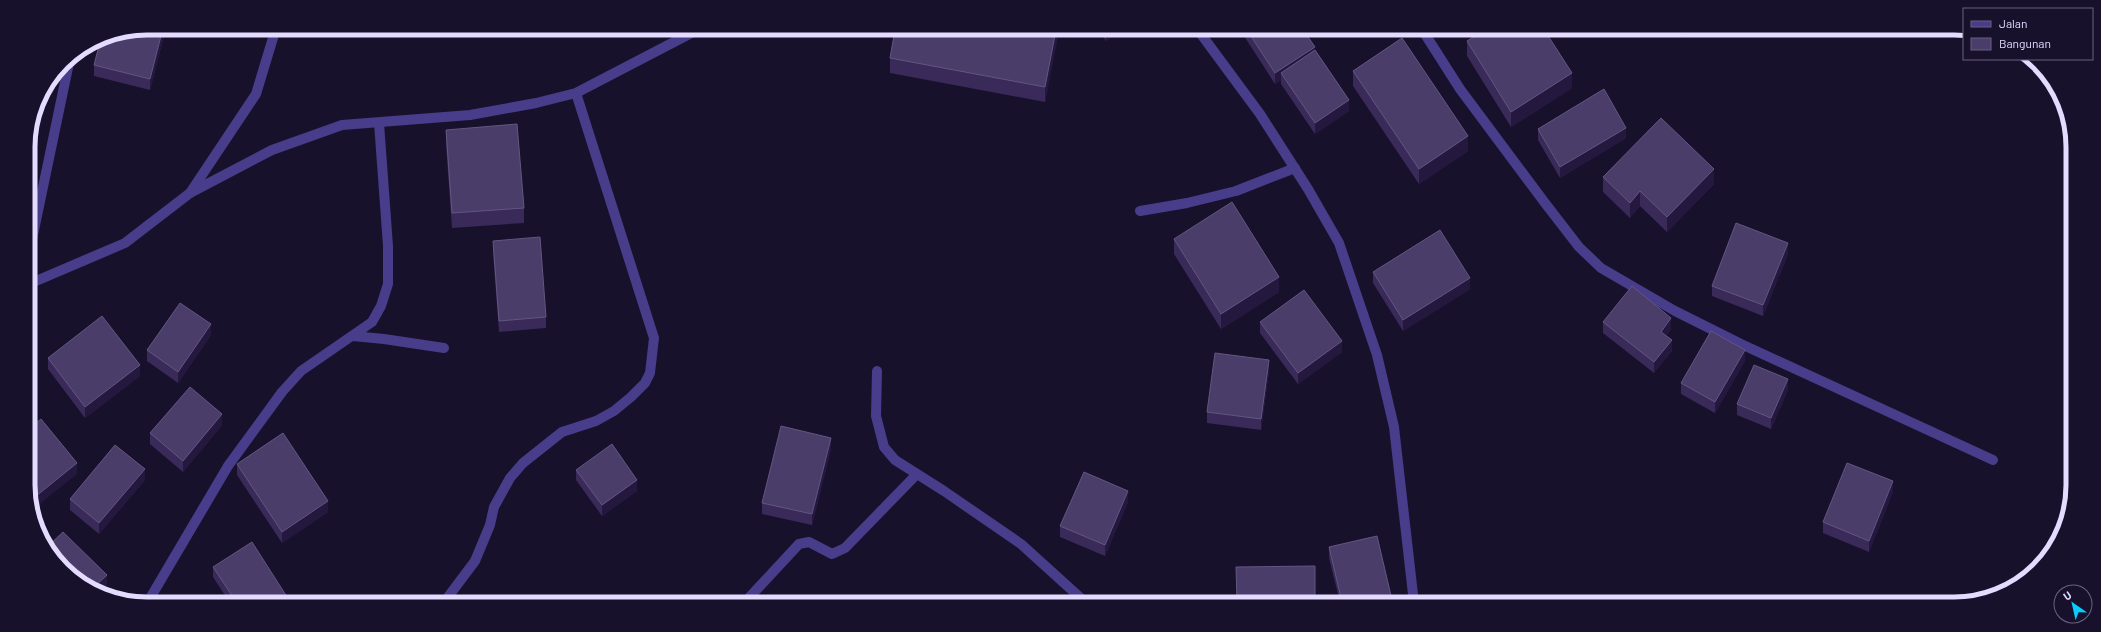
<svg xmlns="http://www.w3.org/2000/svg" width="2101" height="632" viewBox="0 0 2101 632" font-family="Barlow,sans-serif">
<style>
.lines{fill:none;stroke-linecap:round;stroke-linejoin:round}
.minor{stroke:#473d8a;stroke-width:10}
.tertiary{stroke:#473d8a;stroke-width:10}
.wall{fill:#392a59}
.shaded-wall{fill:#24183f}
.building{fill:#4b3d6a;stroke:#635682}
.rim{fill:none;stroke:#e3dcff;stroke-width:5}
</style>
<rect width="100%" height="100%" fill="#18112b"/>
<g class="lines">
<path class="minor" d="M1423,31L1460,89L1545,203L1579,247L1601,268L1675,311L1741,344L1993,460
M190,193L256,94L276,28
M1140,211L1187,203L1236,191L1295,168
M29,254L70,58
M353,336L384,339L444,348
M877,371L876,416L884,447L895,460L944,491L1021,544L1085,602
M149,600L228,466L282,392L301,371L372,322L381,306L388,284V246L379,123
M445,601L475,561L490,525L494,507L510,478L523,463L562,432L596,421L614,411L631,397L645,383L650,373L654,338L576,93
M746,601L799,544L809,542L832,554L845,548L917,474"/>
<path class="tertiary" d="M1198,30L1260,114L1308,189L1339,243L1377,355L1394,427L1414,603
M29,284L125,243L190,193L272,150L342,125L470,115L536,103L576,93L699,29"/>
</g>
<path class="wall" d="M147,28H166L150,90L94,76V65Z
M1059,30L1045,102L890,73V58Z
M1099,30H1123L1106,41Z
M1244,30L1304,31L1349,111L1315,134L1281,84V80L1275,84L1244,36Z
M1681,31H1695L1686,38Z
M1467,41L1572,88L1511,127L1467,56Z
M1353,71L1468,151L1419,184L1353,86Z
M1538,129L1626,138L1560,178L1538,140Z
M446,130L524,208V223L452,228L446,145Z
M1603,177L1714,184L1667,232L1640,206L1630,218L1603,192Z
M1174,239L1279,292L1221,329L1174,254Z
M493,241L546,317V328L499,332L493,252Z
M1788,254L1763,316L1712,296V286Z
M1373,272L1470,289L1403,331L1373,283Z
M1260,322L1342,352L1298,384L1260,333Z
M1603,322L1671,329L1666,336L1672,351L1654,373L1603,333Z
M211,335L178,383L147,361V350Z
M48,358L140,376L85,418L48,369Z
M1745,361L1715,413L1681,394V383Z
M1269,371L1261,430L1207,423V412Z
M1788,390L1771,429L1737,415V404Z
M222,425L183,472L150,444V433Z
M831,449L812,525L762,514V503Z
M237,464L328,512L282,543L237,475Z
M576,470L637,491L602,516L576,480Z
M145,480L99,534L70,510V499Z
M1893,492L1869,552L1823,533V522Z
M1128,502L1105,556L1060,537V526Z
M1329,547L1392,603L1340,602L1329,558Z
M213,567L289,600H228L213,577Z"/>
<path class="shaded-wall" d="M163,28H166L150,90V79Z
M1056,30H1059V32L1045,102V87Z
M1106,30H1123L1106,41Z
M1591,31H1596L1591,34Z
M1686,31H1695L1686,38Z
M1315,47V58L1281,73V80L1275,84V73Z
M1572,73V88L1511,127V112Z
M1349,100V111L1315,134V123Z
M1626,128V138L1560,178V167Z
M1468,136V151L1419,184V169Z
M1714,169V184L1667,232V217Z
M1640,191V206L1630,218V203Z
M1788,243V254L1763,316V305Z
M1279,277V292L1221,329V314Z
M1470,278V289L1403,331V320Z
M1671,318V329L1661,343V332Z
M211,324V335L178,383V372Z
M1672,340V351L1654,373V362Z
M1342,341V352L1298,384V373Z
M1745,350V361L1715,413V402Z
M1269,360V371L1261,430V419Z
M140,365V376L85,418V407Z
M1788,379V390L1771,429V418Z
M222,414V425L183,472V461Z
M831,438V449L812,525V514Z
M77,463V474L31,511L30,508V501Z
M145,469V480L99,534V523Z
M637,480V491L602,516V505Z
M1893,481V492L1869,552V541Z
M1128,491V502L1105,556V545Z
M328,501V512L282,543V532Z
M107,575V586L101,591L94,587Z
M1392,600V603H1381Z"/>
<path class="building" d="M147,28H163L150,79L94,65L101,38Z
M895,30H1056L1045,87L890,58Z
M1247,30L1304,31L1315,47L1275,73Z
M1483,31H1545L1572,73L1511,112L1467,41Z
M1402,38L1468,136L1419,169L1353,71Z
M1315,50L1349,100L1315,123L1281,73Z
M1604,89L1626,128L1560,167L1538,129Z
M1661,118L1714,169L1667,217L1640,191L1630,203L1603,177Z
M517,124L524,208L452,213L446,130Z
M1232,202L1279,277L1221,314L1174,239Z
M1736,223L1788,243L1763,305L1712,286Z
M1440,230L1470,278L1403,320L1373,272Z
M540,237L546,317L499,321L493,241Z
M1632,286L1671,318L1661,332L1672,340L1654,362L1603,322Z
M1304,290L1342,341L1298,373L1260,322Z
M180,303L211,324L178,372L147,350Z
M102,316L140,365L85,407L48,358Z
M1711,331L1745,350L1715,402L1681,383Z
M1215,353L1269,360L1261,419L1207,412Z
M1754,365L1788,379L1771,418L1737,404Z
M190,387L222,414L183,461L150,433Z
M41,419L77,463L30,501V428Z
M781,426L831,438L812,514L762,503Z
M283,433L328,501L282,532L237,464Z
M612,444L637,480L602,505L576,470Z
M115,445L145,469L99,523L70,499Z
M1847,463L1893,481L1869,541L1823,522Z
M1084,472L1128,491L1105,545L1060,526Z
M63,532L107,575L94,587L63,569L47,547Z
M1377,536L1392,600L1381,603L1342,602L1329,547Z
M252,542L289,600H235L213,567Z
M1315,566V602H1237L1236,567Z"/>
<path d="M0 0H2101V632H0ZM147 35H1954A112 112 0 0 1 2066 147V485A112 112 0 0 1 1954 597H147A112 112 0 0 1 35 485V147A112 112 0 0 1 147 35Z" fill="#18112b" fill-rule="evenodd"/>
<path class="rim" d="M147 35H1954A112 112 0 0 1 2066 147V485A112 112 0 0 1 1954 597H147A112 112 0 0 1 35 485V147A112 112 0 0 1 147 35Z"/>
<rect x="1963" y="8" width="130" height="52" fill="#18112b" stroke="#696280"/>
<rect x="1971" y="21" width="20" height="6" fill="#473d8a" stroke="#696280"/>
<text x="1999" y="28" font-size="12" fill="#e3dcff">Jalan</text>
<rect x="1971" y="38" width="20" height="12" fill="#4b3d6a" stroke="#696280"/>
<text x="1999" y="48" font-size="12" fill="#e3dcff">Bangunan</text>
<g transform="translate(2073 604) rotate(326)"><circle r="19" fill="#18112b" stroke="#696280"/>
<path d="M0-3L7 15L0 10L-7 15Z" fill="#09ccfe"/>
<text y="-6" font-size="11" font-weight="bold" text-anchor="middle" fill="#e3dcff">U</text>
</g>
</svg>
